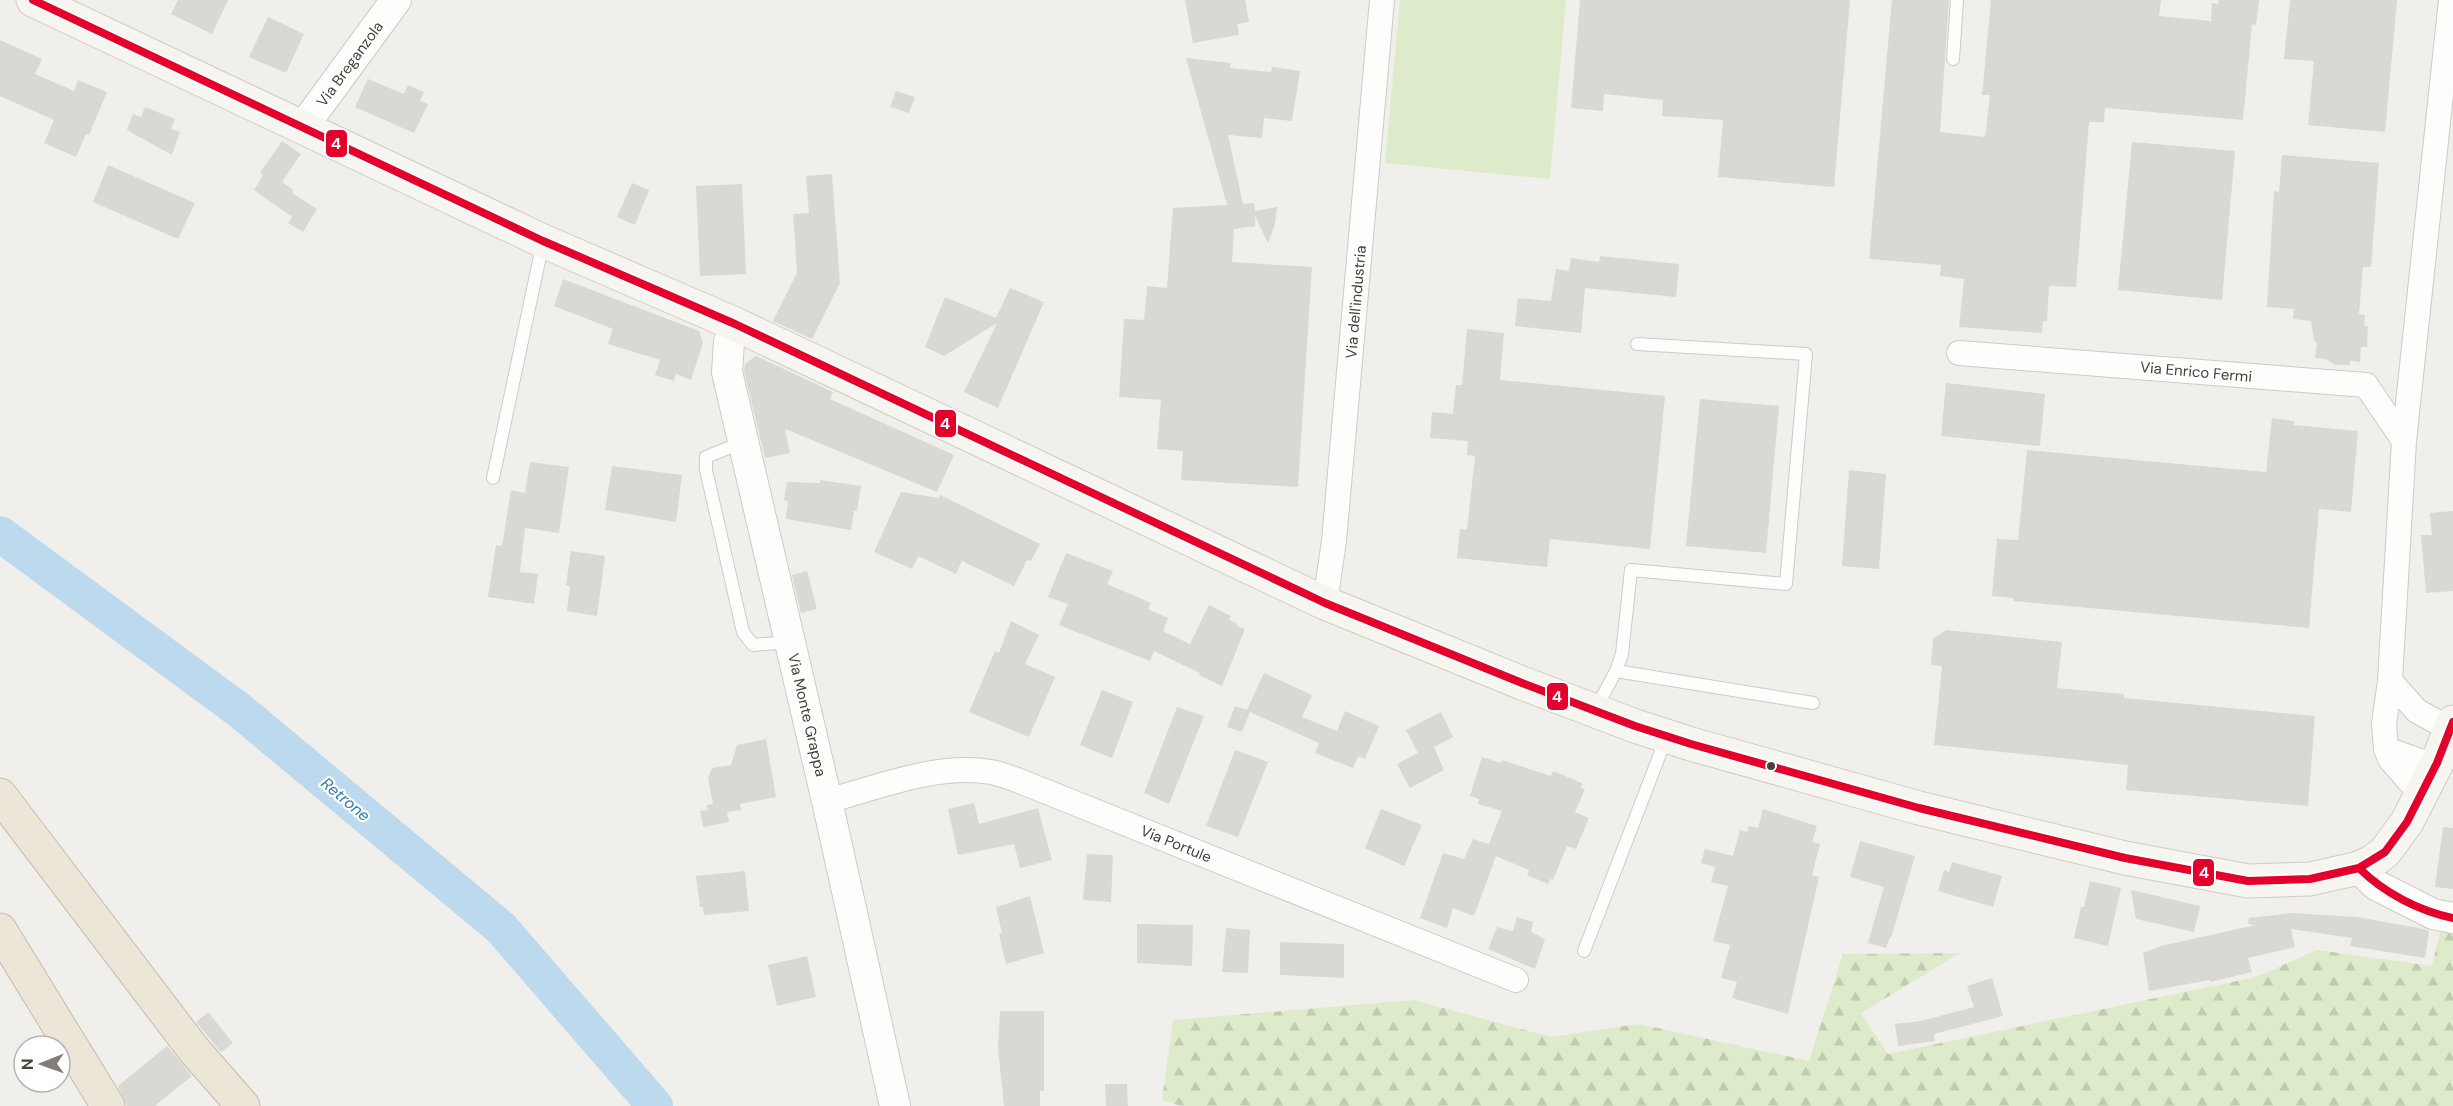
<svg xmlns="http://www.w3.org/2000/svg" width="2453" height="1106" viewBox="0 0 2453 1106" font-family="'DM Sans',sans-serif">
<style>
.grass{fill:#deebcb}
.forest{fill:url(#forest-firs)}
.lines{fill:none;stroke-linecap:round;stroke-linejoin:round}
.river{stroke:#bcd9ee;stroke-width:36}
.building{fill:#dad8d3}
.service-casing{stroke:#cdcbc7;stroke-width:14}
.minor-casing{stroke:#cdcbc7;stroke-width:26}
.tertiary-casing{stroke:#cdcbc7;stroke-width:32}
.secondary-casing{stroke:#d0ccc2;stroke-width:35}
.motorway-casing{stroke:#c8bca6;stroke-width:35}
.service{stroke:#fdfdfc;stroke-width:12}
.minor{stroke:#fdfdfc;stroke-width:24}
.tertiary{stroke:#fdfdfc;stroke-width:30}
.secondary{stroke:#f7f5ef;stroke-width:33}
.motorway{stroke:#ece6d9;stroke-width:33}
.bus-1-casing{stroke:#fff;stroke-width:12}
.bus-1{stroke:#e4002b;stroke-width:8}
.bus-dot{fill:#474137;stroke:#fff;stroke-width:2}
.labels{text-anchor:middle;stroke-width:4.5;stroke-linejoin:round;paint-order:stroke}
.street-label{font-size:15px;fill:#474137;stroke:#fff}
.water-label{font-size:16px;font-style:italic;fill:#307ab3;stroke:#fff}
.line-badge{stroke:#fff;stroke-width:2}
.badge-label{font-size:16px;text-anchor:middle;font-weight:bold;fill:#fff}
</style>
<defs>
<pattern id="forest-firs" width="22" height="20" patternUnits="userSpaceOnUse" patternTransform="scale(1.5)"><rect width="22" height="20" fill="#deebcb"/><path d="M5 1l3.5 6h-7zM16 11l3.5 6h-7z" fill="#c0cbaf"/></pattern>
</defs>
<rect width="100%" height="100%" fill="#f1efeb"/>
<path class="grass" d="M1400,0H1566L1550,179L1385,163Z"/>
<path class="forest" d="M2442,924L2453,926V1106H1181L1162,1100L1173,1020L1414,1000L1551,1037L1639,1024L1809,1061L1843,954L1960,953L1861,1013L1888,1054L2256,977L2317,950L2432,966Z"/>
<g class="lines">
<path class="river" d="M0,534L239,710L501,928L655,1106"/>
</g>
<path class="building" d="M178,0H228L212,34L171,14Z
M1185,0H1245L1249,22L1237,24L1239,35L1193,43Z
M1580,0H1850L1834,187L1718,177L1723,120L1662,116L1663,100L1604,94L1603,111L1571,108Z
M1892,0H1949L1940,132L1985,137L1990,95H1982L1991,0H2161L2159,16L2211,21L2212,3L2218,4L2219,0H2259L2256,25L2252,24L2243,120L2105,108L2104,122H2089L2076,287L2049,286L2047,321H2043L2042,333L1959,327L1964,279L1940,276L1941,265L1869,259Z
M2290,0H2397L2385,132L2308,125L2314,61L2284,59Z
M268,17L304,34L286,73L249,57Z
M0,40L42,59L35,74L74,91L78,80L107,92L89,135L86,134L76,157L44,143L54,120L0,96Z
M1186,58L1231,63L1230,68L1271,72L1272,67L1300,71L1292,121L1264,118L1262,138L1228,135L1243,204L1254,203L1255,211L1277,207L1275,224L1268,243L1255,216V226L1234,229L1232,262L1312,267L1298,487L1181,480L1183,451L1157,449L1161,400L1119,397L1124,319L1144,320L1147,286L1167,288L1173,208L1227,205Z
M368,79L404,94L408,85L424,92L420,101L428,104L414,133L355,107Z
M896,91L915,97L909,113L890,107Z
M145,107L175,119L171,129L180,132L172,155L127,130L133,114L141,117Z
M282,141L301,154L282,182L293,190L292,193L317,209L303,232L288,223L292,217L254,190L263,175L260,173Z
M2132,142L2235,151L2222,300L2118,290Z
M2282,155L2379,163L2371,267H2363L2359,314L2365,315L2364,326H2368L2367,347H2361L2360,362L2350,361V365H2335L2326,359L2315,358L2317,344L2314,340L2311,321L2293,319L2294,309L2267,307L2274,191L2279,192Z
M108,165L195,203L178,239L93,202Z
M832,174L840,283L812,339L773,321L797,273L793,214L809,213L806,176Z
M632,183L649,190L635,225L617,217Z
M742,184L746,274L700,276L696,186Z
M1600,256L1679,264L1676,297L1585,288L1581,333L1515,326L1518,298L1551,301L1556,269L1569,271L1571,258L1599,262Z
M563,279L699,331L703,343L691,380L676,374L674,381L655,375L660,360L608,344L613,329L554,306Z
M1010,288L1044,302L998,408L964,392L997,323L944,356L925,347L945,297L996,318Z
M1467,329L1504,333L1500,380L1665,396L1650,549L1550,539L1547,567L1457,558L1460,529L1467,530L1475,456L1467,455L1468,441L1430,438L1432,412L1453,414L1456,385H1462Z
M756,356L833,392L830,399L954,455L937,492L785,429L790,453L765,458L744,371L745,364Z
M1946,383L2045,394L2040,446L1941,436Z
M1700,399L1779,406L1766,553L1686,546Z
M2272,418L2294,421V425L2358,431L2351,512L2319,509L2309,628L2013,601V598L1992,596L1997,539L2018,540L2027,450L2266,472Z
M530,462L569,467L559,533L525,528L520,572L538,574L534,604L488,597L496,545L502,546L511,490L525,493Z
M612,466L682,475L676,522L605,510Z
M1849,470L1886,474L1879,569L1842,566Z
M820,480L861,486L857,511H854L851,530L786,519L788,501L784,500L787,482L820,483Z
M901,492L939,498L940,495L1040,544L1031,561L1027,560L1014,586L962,561L956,574L918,556L912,569L874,552Z
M2453,511V591L2426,593L2421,535H2432L2430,513Z
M571,551L605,556L597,616L567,611L570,586L566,585Z
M1066,553L1113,571L1107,584L1151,603L1148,609L1168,618L1163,631L1190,644L1209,605L1231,616L1229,620L1238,624L1237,626L1245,629L1222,686L1199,675L1200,673L1154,651L1150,661L1059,625L1068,604L1048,597Z
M807,571L817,609L801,613L792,575Z
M1011,621L1039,635L1025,664L1055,677L1029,737L969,712L995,651L999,653Z
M1946,630L2062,642L2057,688L2124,694V698L2315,716L2308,806L2126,790L2128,765L1934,745L1942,666L1931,665L1933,639Z
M1264,673L1312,695L1302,717L1337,731L1345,711L1379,726L1365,759L1358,756L1353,768L1315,753L1319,743L1250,712L1242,732L1227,727L1235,706L1247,710Z
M1102,690L1133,702L1112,758L1080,745Z
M1177,707L1204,716L1169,804L1144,793Z
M1441,712L1453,737L1434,747L1444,770L1410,788L1397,764L1418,753L1406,730Z
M766,739L776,797L740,804L741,810L727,812L729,822L703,827L700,811L708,810L707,805L713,804L708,778L712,768L731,765L737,745Z
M1235,750L1268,762L1238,837L1206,826Z
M1482,757L1501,763L1502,760L1551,776L1553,771L1582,783L1581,788L1585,789L1575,812L1589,818L1576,849L1567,846L1553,880L1550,879L1548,884L1527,875L1529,870L1496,856L1474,916L1453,908L1447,928L1420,918L1443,853L1464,859L1473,839L1489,844L1502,811L1478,804L1479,799L1470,796Z
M974,803L979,824L1038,808L1052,860L1020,868L1014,844L958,855L948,809Z
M1381,809L1422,825L1404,866L1365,848Z
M1763,809L1817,826L1812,842L1820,844L1812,875L1819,877L1788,1014L1732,998L1737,982L1721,978L1730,945L1713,941L1728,886L1711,882L1715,867L1701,863L1705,849L1733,856L1740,830L1747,832L1749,826L1758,828Z
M2443,827L2453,828V889L2435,887Z
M1860,841L1915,856L1891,938L1890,937L1886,948L1868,943L1884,887L1850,877Z
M1087,854L1113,855L1111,902L1083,900Z
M1952,862L2002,876L1993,907L1938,891L1944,870L1949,872Z
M745,871L749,911L704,915L703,907H700L696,876Z
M2090,881L2121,888L2108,946L2074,938L2081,907H2084Z
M2131,890L2200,906L2194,932L2136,919Z
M1030,896L1044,953L1006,964L999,934L1002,933L996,907Z
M2292,913L2357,917L2424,929L2429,931L2425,958L2350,946L2352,938L2291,929L2295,947L2248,958L2252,972L2211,982L2210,980L2149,991L2143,953L2161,946L2256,925L2248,924L2249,918Z
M1517,917L1533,922L1531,932L1545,939L1535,969L1488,949L1497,927L1513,931Z
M1137,924L1193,925L1192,966L1137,963Z
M1226,928L1250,930L1248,973L1222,972Z
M1280,942L1344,944V978L1280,975Z
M807,956L816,997L777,1006L768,965Z
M1992,978L2003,1016L1934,1034L1935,1041L1898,1046L1895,1024L1921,1021L1974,1007L1967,986Z
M1000,1011H1044V1091H1040V1106H1004L998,1048Z
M208,1012L233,1043L221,1052L196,1022Z
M167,1046L192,1076L155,1106H127L118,1086Z
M1105,1084H1127L1128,1106H1106Z"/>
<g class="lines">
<g class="service-casing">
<path id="service" d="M1953,59L1957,0
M743,442L706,457V470L743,632L753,645L789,642
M493,478L543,242
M1616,671L1622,654L1631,570L1786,584L1806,354L1637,344
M1595,710L1616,671L1813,703
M1584,951L1667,736"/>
</g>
<g class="minor-casing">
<path id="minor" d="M1959,353L2366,385L2404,441
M1325,603L1334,541L1382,0
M2390,681L2417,711L2450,729
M2386,749L2420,761L2437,763
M2423,791L2409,781L2390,759L2386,749L2384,724L2390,681L2404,441L2451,0
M827,801C879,787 937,763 991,772C1001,774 1012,778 1022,782L1516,980"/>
</g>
<g class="tertiary-casing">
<path id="tertiary" d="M303,127L396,0
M735,324L729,342L727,372L827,801L895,1106
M2359,868L2376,885L2433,914L2453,918"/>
</g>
<g class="secondary-casing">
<path id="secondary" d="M33,0L543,241L735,324L1325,603L1522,683L1635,726L1691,744L1919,808L2125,858L2248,881L2310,879L2359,868L2372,862L2385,852L2407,822L2437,763L2453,722"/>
</g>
<g class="motorway-casing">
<path id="motorway" d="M0,795L194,1050L243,1106
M0,930L108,1106"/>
</g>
<use href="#service" class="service"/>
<use href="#minor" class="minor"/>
<use href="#tertiary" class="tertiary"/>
<use href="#secondary" class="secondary"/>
<use href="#motorway" class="motorway"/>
<g class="bus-1-casing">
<path id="bus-1" d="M33,0L543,241L735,324L1325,603L1522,683L1635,726L1691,744L1919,808L2125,858L2248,881L2310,879L2359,868L2385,852L2407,822L2437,763L2453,722
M2359,868C2384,893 2419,911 2453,918"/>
</g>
<use href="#bus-1" class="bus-1"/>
</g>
<circle class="bus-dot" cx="1771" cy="766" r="5"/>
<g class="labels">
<g class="street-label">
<text transform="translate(350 64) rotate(-54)" y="5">Via Breganzola</text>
<text transform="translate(1356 302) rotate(-85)" y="5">Via dell'industria</text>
<text transform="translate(2196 372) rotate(5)" y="5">Via Enrico Fermi</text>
<text transform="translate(807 715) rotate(77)" y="5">Via Monte Grappa</text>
<text transform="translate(1176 844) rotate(22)" y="5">Via Portule</text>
</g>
<g class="water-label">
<text transform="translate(346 799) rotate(40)" y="6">Retrone</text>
</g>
</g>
<g class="line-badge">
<rect x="325" y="129" width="23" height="29" rx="6" fill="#e4002b"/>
<rect x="934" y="409" width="23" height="29" rx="6" fill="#e4002b"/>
<rect x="1546" y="682" width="23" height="29" rx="6" fill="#e4002b"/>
<rect x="2192" y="858" width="23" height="29" rx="6" fill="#e4002b"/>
</g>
<g class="badge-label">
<text x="336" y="149">4</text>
<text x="945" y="429">4</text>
<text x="1557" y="702">4</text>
<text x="2204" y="878">4</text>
</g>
<g transform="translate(42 1064) rotate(269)"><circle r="28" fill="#ffffff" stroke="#b5b3af" stroke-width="1.5"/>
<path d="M0-4.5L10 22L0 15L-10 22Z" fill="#827e76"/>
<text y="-9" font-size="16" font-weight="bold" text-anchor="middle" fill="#474137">N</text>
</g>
</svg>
